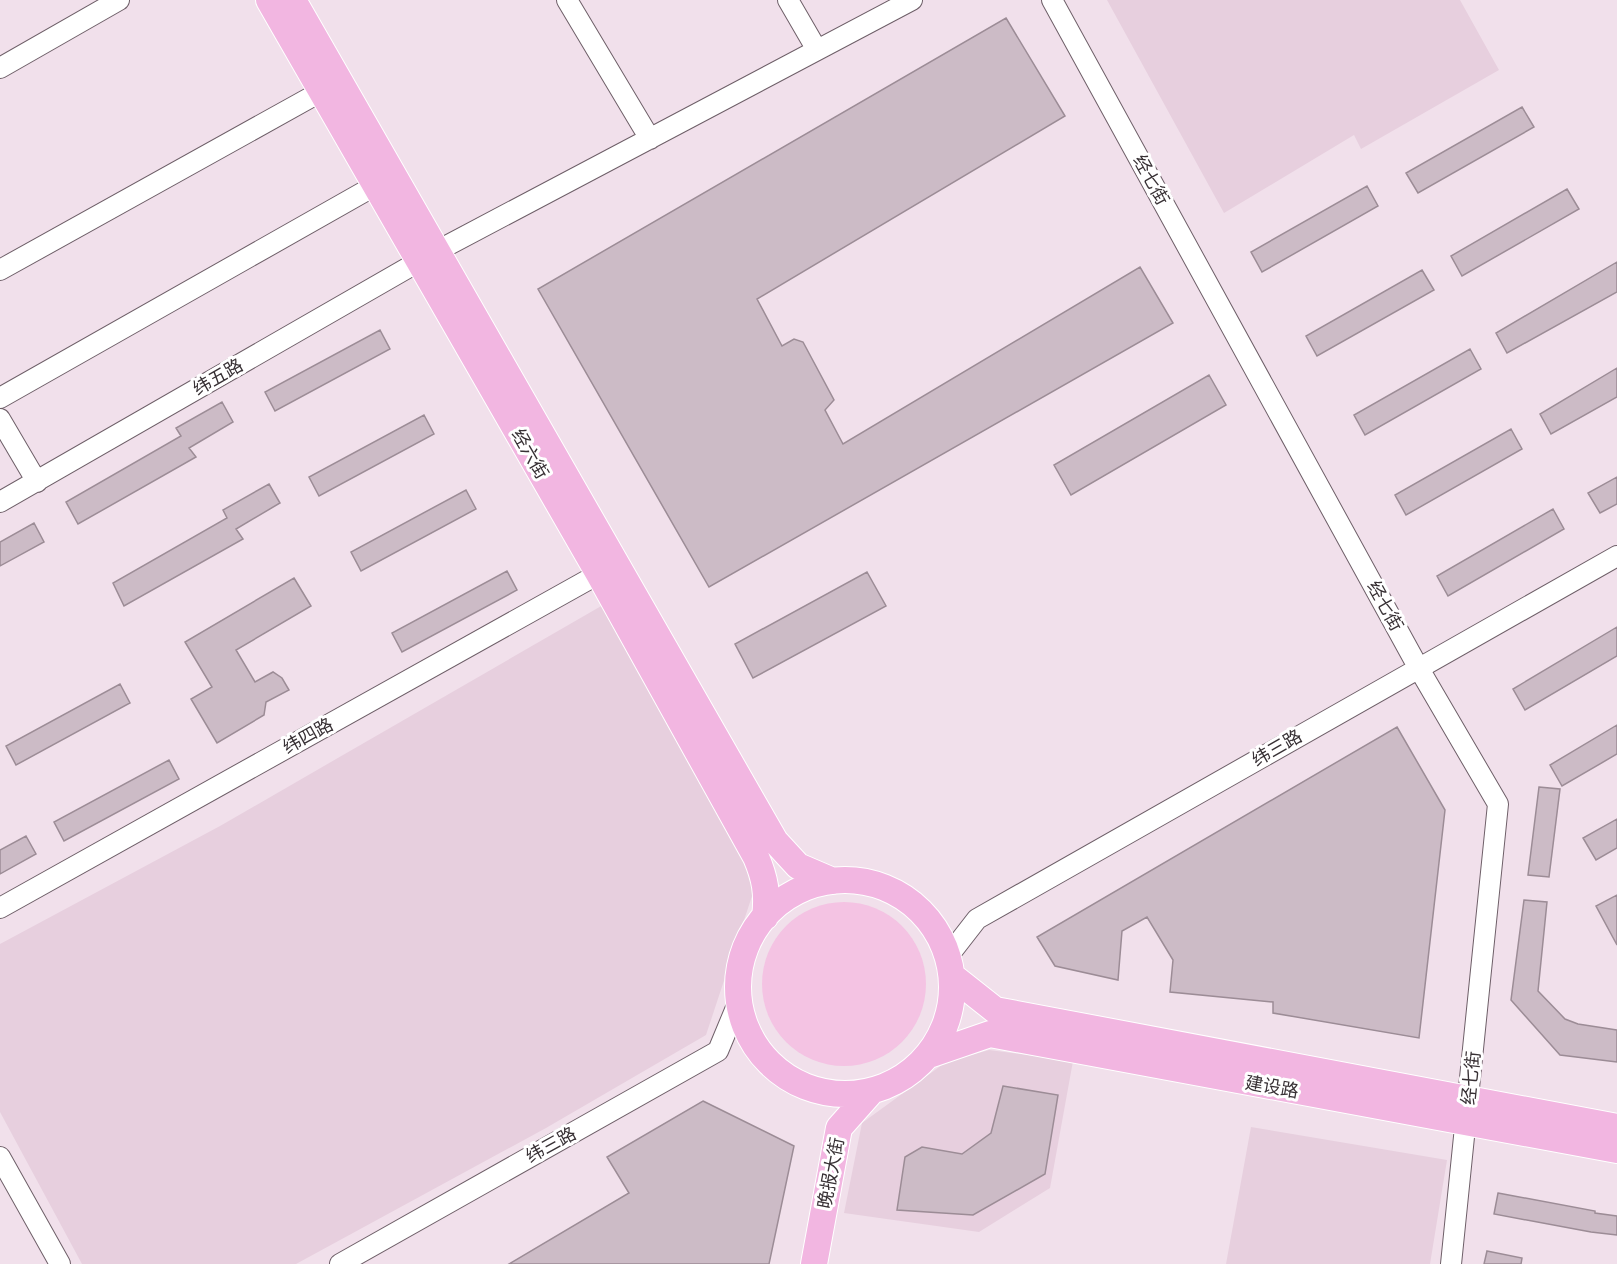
<svg xmlns="http://www.w3.org/2000/svg" width="1617" height="1264" viewBox="0 0 1617 1264" font-family="'Fira Sans Condensed','Noto Sans SC',sans-serif">
<style>
.built{fill:#e7cfde}
.green{fill:#f4c3e3}
.building{fill:#ccbbc6;stroke:#9c8c96;stroke-width:1.5}
.lines{fill:none;stroke-linecap:round;stroke-linejoin:round}
.minor-casing{stroke:#6e5f68;stroke-width:22}
.major-casing{stroke:#fff;stroke-width:28}
.minor{stroke:#fff;stroke-width:20}
.major{stroke:#f2b6e1;stroke-width:26}
.labels{text-anchor:middle;stroke-width:6;stroke-linejoin:round;paint-order:stroke}
.street-label{font-size:18px;fill:#383135;stroke:#fff}
</style>
<rect width="100%" height="100%" fill="#f1e0eb"/>
<path class="built" d="M1107,0H1460L1499,70L1361,149L1354,135L1224,213Z
M603,605L756,884L706,1035L546,1128L296,1264H82L0,1112V944L220,826Z
M989,1050L1073,1061L1050,1188L979,1232L844,1213L862,1123L946,1062Z
M1251,1127L1447,1160L1430,1264H1226Z"/>
<path class="green" d="M762 984a82 82 0 1 1 164 0a82 82 0 1 1-164 0Z"/>
<path class="building" d="M1006,18L1065,116L757,299L782,346L794,339L803,342L834,400L825,410L843,444L1140,267L1173,323L709,587L538,289Z
M1522,107L1534,127L1418,193L1406,173Z
M1367,186L1378,206L1262,272L1251,252Z
M1567,189L1579,209L1462,276L1451,256Z
M1617,262V292L1507,353L1496,333Z
M1422,270L1434,290L1317,356L1306,336Z
M380,330L390,349L275,411L265,392Z
M1470,349L1481,369L1365,435L1354,415Z
M1617,368V397L1551,434L1540,414Z
M1209,375L1226,405L1071,495L1054,465Z
M222,402L233,422L189,448L196,457L78,524L66,502L181,436L176,428Z
M424,415L434,434L319,496L309,477Z
M1511,429L1522,449L1406,515L1395,495Z
M1617,477V504L1600,513L1588,493Z
M269,484L280,503L236,529L243,539L124,606L113,583L227,518L223,510Z
M466,490L476,509L361,571L351,552Z
M1553,509L1564,529L1448,596L1437,576Z
M34,523L44,542L0,566V542Z
M507,571L517,590L402,652L392,633Z
M867,572L886,606L753,678L735,644Z
M294,578L311,606L236,650L255,682L273,672L282,678L289,690L266,702L264,715L217,743L191,699L212,687L185,642Z
M1617,627V656L1525,710L1513,689Z
M120,684L130,703L16,765L6,746Z
M1617,725V754L1562,786L1550,765Z
M1397,727L1445,810L1419,1038L1273,1013V1002L1170,992L1173,960L1147,917L1122,931L1118,980L1055,966L1037,937Z
M169,760L179,779L64,841L54,822Z
M1539,787L1560,789L1549,877L1528,875Z
M1617,819V848L1596,860L1583,838Z
M26,836L36,854L0,874V850Z
M1617,895V945L1596,906Z
M1524,900L1547,902L1538,991L1565,1019L1578,1024L1617,1030V1062L1560,1055L1511,1000Z
M1003,1086L1058,1095L1045,1174L973,1215L897,1210L905,1157L922,1147L962,1154L991,1133Z
M703,1101L794,1146L769,1264H509L629,1193L607,1157Z
M1498,1193L1595,1211V1213L1617,1216V1235L1591,1232L1494,1214Z
M1487,1251L1522,1258L1521,1264H1484Z"/>
<g class="lines">
<g class="minor-casing">
<path id="minor" d="M567,0L650,139
M788,0L817,50
M1052,0L1418,667L1498,804L1451,1264
M0,68L119,0
M0,270L322,91
M0,398L376,185
M0,419L37,482
M0,502L437,251L912,0
M0,908L611,567
M949,955L977,919L1617,556
M0,1157L60,1264
M340,1264L718,1051L738,1003"/>
</g>
<g class="major-casing">
<path id="major" d="M269,0L599,574L756,857C765,878 768,894 765,917
M293,0L775,841L798,866L833,881
M738 987a107 107 0 1 1 214 0a107 107 0 1 1-214 0Z
M952,976L995,1010L1617,1127
M929,1055L990,1034L1617,1150
M814,1264L839,1128L870,1093"/>
</g>
<use href="#minor" class="minor"/>
<use href="#major" class="major"/>
</g>
<g class="labels">
<g class="street-label">
<text transform="translate(1151 180) rotate(61)" y="6">经七街</text>
<text transform="translate(218 377) rotate(-30)" y="6">纬五路</text>
<text transform="translate(530 454) rotate(60)" y="6">经六街</text>
<text transform="translate(1385 606) rotate(61)" y="6">经七街</text>
<text transform="translate(308 736) rotate(-29)" y="6">纬四路</text>
<text transform="translate(1277 748) rotate(-30)" y="6">纬三路</text>
<text transform="translate(1471 1078) rotate(-84)" y="6">经七街</text>
<text transform="translate(1272 1087) rotate(10)" y="6">建设路</text>
<text transform="translate(551 1145) rotate(-29)" y="6">纬三路</text>
<text transform="translate(831 1173) rotate(-79)" y="6">晚报大街</text>
</g>
</g>
</svg>
